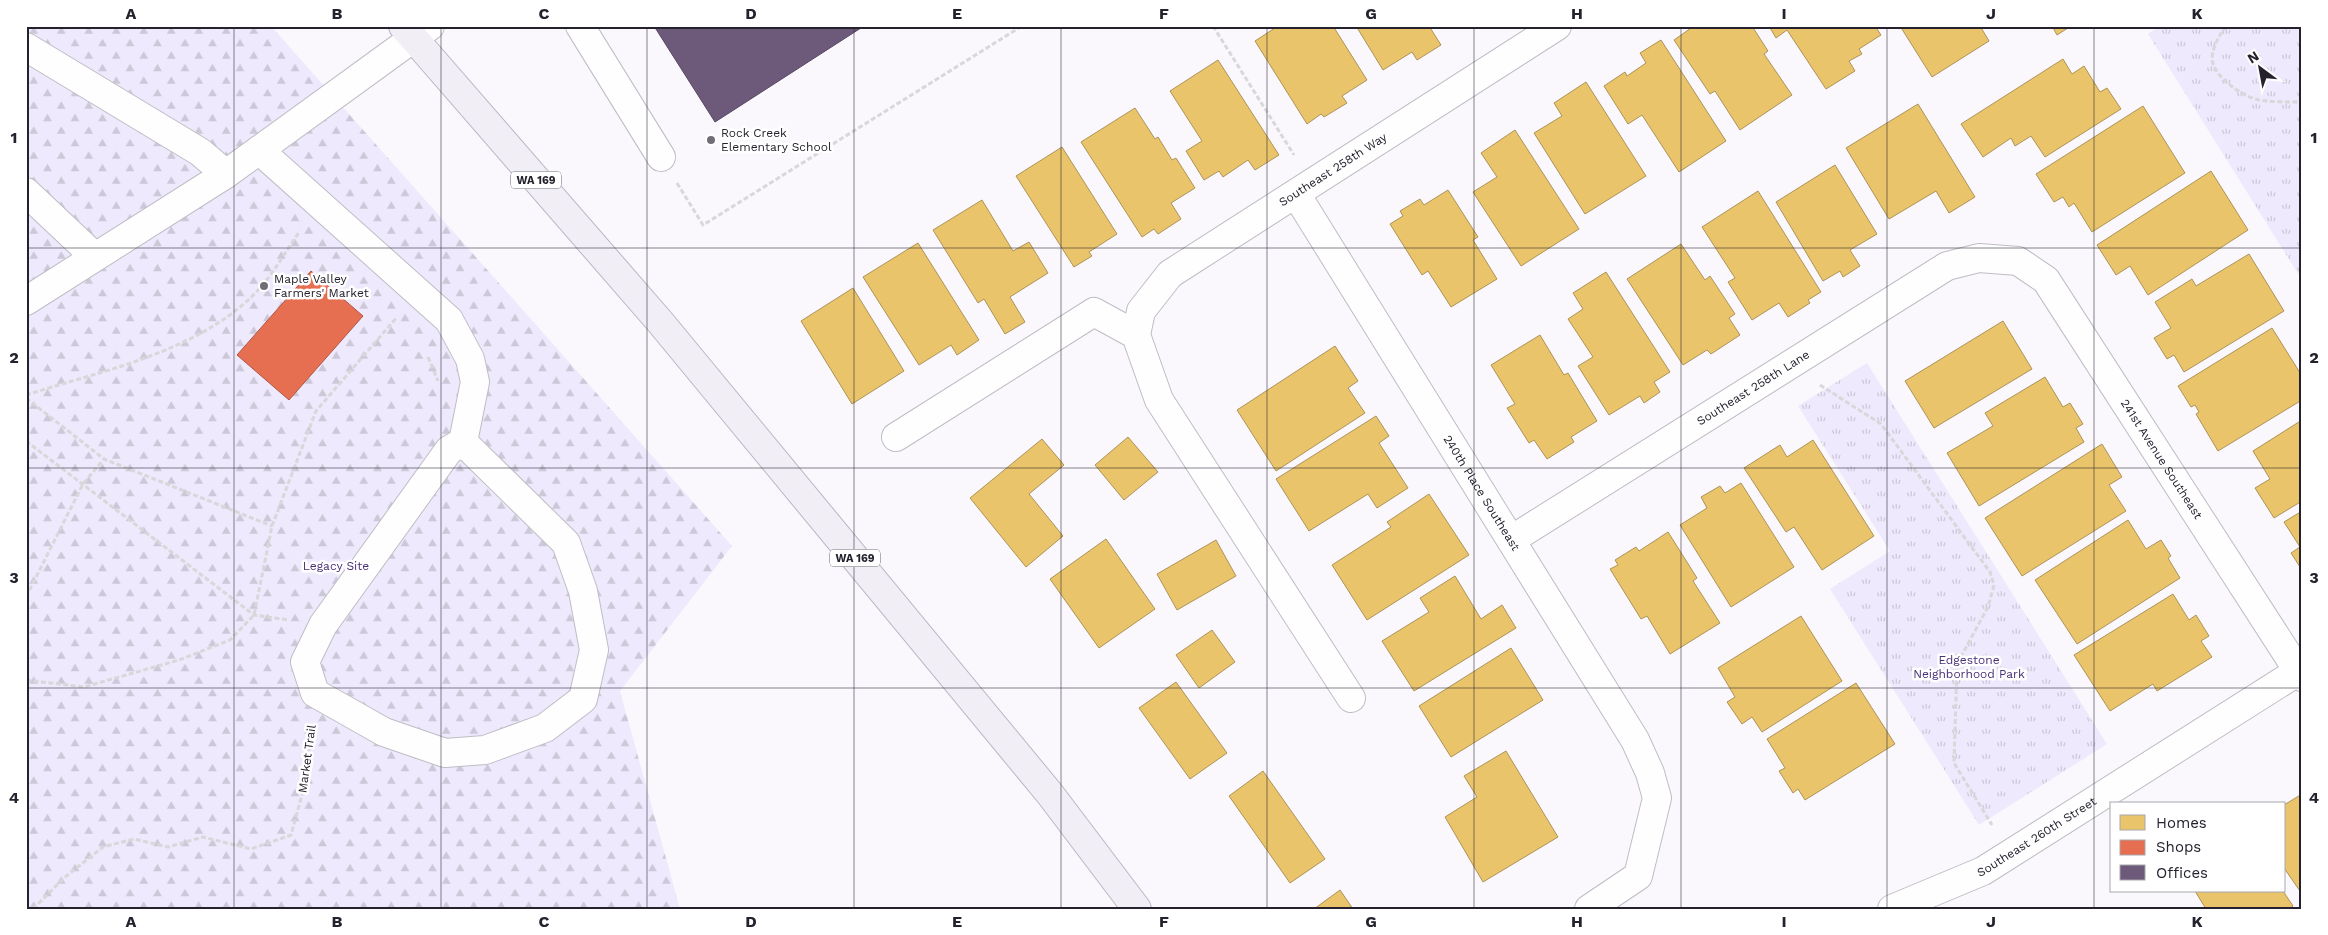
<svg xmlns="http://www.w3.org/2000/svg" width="2328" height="935" viewBox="0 0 2328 935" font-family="'Work Sans',sans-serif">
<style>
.forest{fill:url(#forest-firs)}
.park{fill:url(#park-tufts)}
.homes{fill:#e9c46a;stroke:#ae9358}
.shops{fill:#e76f51;stroke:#ad5846}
.offices{fill:#6d597a;stroke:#574863}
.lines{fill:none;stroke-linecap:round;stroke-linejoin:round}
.minor-casing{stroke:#bfbdc4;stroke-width:30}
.major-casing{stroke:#bbb5c7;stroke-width:30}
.path{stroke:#d8d7d9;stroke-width:3;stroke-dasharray:5 2.5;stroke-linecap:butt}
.minor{stroke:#fefeff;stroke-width:28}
.major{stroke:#f1eef6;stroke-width:28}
.grid{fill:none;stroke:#25222d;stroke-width:1;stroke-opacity:0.55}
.poi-dot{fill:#706d76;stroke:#fff;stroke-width:2}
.labels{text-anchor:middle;stroke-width:5;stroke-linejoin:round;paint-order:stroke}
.shield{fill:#fff;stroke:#66646c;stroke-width:1}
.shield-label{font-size:11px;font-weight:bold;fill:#25222d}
.poi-label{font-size:12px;fill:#25222d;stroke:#fff;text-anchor:start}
.street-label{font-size:12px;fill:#25222d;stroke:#fff}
.park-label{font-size:12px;fill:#482f76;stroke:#fff}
.neatline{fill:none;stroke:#25222d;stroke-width:2}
.grid-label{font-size:16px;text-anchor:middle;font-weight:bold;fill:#25222d}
</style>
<defs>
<pattern id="forest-firs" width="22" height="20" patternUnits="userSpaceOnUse" patternTransform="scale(1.25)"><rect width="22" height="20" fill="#eee9fc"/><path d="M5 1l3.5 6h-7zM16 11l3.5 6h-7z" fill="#ccc8d8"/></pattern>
<pattern id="park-tufts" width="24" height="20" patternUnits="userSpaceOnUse" patternTransform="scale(1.25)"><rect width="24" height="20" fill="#eee9fc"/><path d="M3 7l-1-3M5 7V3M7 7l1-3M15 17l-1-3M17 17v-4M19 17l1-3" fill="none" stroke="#ccc8d8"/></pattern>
</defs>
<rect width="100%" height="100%" fill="#faf8fd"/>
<path class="forest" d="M26,26H271L732,546L620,691L680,909H26Z"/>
<path class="park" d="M2160,26H2302V280L2148,34Z
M1867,363L2107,744L1979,825L1830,589L1890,551L1798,406Z"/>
<path class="homes" d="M1278,26H1333L1367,80L1342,96L1347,103L1324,117L1321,114L1307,124L1255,41Z
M1356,26H1429L1441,45L1417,60L1412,52L1383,70Z
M1694,26H1752L1768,51L1764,54L1792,95L1740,130L1715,91L1710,94L1674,40Z
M1769,26H1875L1881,35L1859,49L1862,54L1849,61L1855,71L1826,89L1787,30L1776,38Z
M1900,26H1980L1989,41L1932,77Z
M2052,26H2071L2057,35Z
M1661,40L1726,141L1679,172L1642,115L1628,124L1604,86L1625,72L1627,76L1646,63L1640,53Z
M2063,59L2072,74L2084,66L2100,92L2107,88L2121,109L2045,157L2031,136L2015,146L2011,138L1983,157L1961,124Z
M1218,60L1279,155L1255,170L1248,160L1223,177L1219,171L1204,180L1186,151L1202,141L1170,91Z
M1586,82L1646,176L1585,214L1534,133L1562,116L1554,103Z
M1918,104L1975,197L1949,213L1936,191L1889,219L1846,148Z
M2143,106L2185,173L2092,232L2074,203L2069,207L2063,197L2054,202L2036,174Z
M1135,108L1155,139L1158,137L1172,160L1176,158L1195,188L1171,203L1181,219L1158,234L1154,229L1142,237L1081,142Z
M1515,130L1579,229L1521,266L1473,192L1497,177L1481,153Z
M1062,147L1117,234L1089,252L1092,256L1074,267L1016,176Z
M1835,165L1877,234L1850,250L1860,266L1843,277L1840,271L1823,281L1776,202Z
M2211,171L2248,230L2148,295L2130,266L2116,275L2097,245Z
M1448,190L1478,237L1473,240L1497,279L1451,307L1428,271L1422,275L1390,224L1403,216L1400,211L1420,199L1424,205Z
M1758,191L1821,292L1808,300L1810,303L1788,317L1779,303L1752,320L1728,282L1735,278L1702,227Z
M982,200L1013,251L1029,242L1048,273L1010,297L1025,322L1005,334L984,299L978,303L933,230Z
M918,243L979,340L957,355L951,345L919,365L863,277Z
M1681,244L1705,280L1710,276L1735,314L1729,318L1740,335L1711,354L1707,350L1683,365L1627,279Z
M2249,254L2284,311L2184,372L2174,355L2167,359L2154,338L2171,328L2155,302L2192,279L2196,286Z
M1606,272L1670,372L1654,382L1660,392L1644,403L1640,396L1609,415L1578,366L1593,357L1568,319L1583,309L1573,293Z
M853,288L904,371L852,404L801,321Z
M2003,321L2032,369L1934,428L1905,381Z
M2272,328L2302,376V400L2218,451L2196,414L2199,412L2195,405L2191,407L2178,386Z
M1540,335L1564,375L1568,373L1597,421L1571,437L1574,442L1547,459L1534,440L1529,443L1507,408L1515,404L1491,365Z
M1335,346L1358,381L1348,388L1365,413L1276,471L1237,410Z
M2045,377L2063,407L2070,403L2083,424L2076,428L2084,442L1979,506L1947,453L1993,426L1985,413Z
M1376,416L1389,436L1379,443L1408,488L1377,508L1368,494L1309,531L1276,479Z
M2302,420V501L2274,518L2255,488L2270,479L2253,451Z
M1128,437L1158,472L1124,500L1095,465Z
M1042,439L1064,465L1029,494L1063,536L1026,567L970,498Z
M1813,440L1874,536L1822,570L1794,527L1786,532L1744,468L1780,445L1787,457Z
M2102,444L2122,477L2109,485L2126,511L2022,576L1985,518Z
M1741,483L1794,567L1731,607L1680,525L1707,508L1701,497L1720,486L1725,493Z
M1429,494L1469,555L1367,620L1332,565L1391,527L1387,522Z
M2302,511V570L2291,553L2300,547L2284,522Z
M2128,520L2146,549L2161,540L2171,556L2168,558L2180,578L2077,644L2035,580Z
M1668,532L1697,578L1693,581L1720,623L1670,654L1647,616L1641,619L1610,569L1618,565L1615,560L1636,547L1639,551Z
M1106,539L1155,609L1099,648L1050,579Z
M1216,540L1236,576L1177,610L1157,574Z
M1455,576L1481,619L1502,605L1516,628L1414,691L1382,641L1429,612L1420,598Z
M2173,594L2189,620L2196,615L2209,636L2201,641L2212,657L2157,691L2153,684L2110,711L2074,655Z
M1801,616L1842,681L1762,732L1752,717L1742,724L1727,702L1735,697L1718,668Z
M1212,630L1235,662L1199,688L1176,655Z
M1511,648L1543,700L1451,757L1419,706Z
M1176,682L1227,753L1190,779L1139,708Z
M1856,683L1895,744L1805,800L1798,789L1793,793L1779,771L1785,768L1767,739Z
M1506,751L1558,837L1483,882L1445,817L1477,797L1464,776Z
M1263,771L1325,859L1290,883L1229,796Z
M2302,794V894L2284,868V805Z
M1340,890L1353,909H1314Z
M2195,891H2283L2293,906L2289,909H2206Z"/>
<path class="shops" d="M311,271L363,316L289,400L237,355Z"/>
<path class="offices" d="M654,26H864L715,122Z"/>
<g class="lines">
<g class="minor-casing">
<g id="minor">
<path d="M580,26L661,157"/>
<path d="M26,47L200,152L226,174"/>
<path d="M259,150L449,320L470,359L475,382L463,442"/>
<path d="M26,192L95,257"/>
<path id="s1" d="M1296,194L1635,740L1650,773L1657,798L1638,876L1589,909"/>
<path d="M26,301L226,174L430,26"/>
<path id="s2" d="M1136,335L1141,311L1170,274L1557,26"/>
<path d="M896,437L1094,312L1136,335L1159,400L1351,698"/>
<path d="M463,442L566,543L583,591L594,650L583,699L545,728L485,750L445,753L384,732L315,693L305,662L323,625L449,450Z"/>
<path id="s3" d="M1511,540L1947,266L1979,258L2018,261L2046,280L2302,677"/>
<path id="s4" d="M1892,909L1983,871L2302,669"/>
</g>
</g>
<g class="major-casing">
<path id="major" d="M403,26L661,323L1050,794L1137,909"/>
</g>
<path class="path" d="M1213,26L1294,155
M2226,26C2219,36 2213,46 2212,58C2212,76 2243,97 2259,100C2273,102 2288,102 2302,102
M677,183L703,225L1022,26
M428,357L438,381
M1820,385L1881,424L1990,572L1994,585L1988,607L1957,664L1954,763L1992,825
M26,395C104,370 203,351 260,288C275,271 287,249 300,231
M26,398L104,459L272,526
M26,441L254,615L288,620
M26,597L83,484L104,459
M26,680L84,687L179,660L230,640L254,615L272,526L316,411L397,317
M33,909L64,878L103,847L134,839L168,847L203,837L251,849L291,835L305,784L311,729"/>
<use href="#minor" class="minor"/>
<use href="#major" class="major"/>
</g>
<path class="grid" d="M234,26V909M441,26V909M647,26V909M854,26V909M1061,26V909M1267,26V909M1474,26V909M1681,26V909M1887,26V909M2094,26V909M26,248H2302M26,468H2302M26,688H2302"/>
<g class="poi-dot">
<circle cx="711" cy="140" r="5"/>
<circle cx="264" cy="286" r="5"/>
</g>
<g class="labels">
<g class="shield">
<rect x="511" y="171.5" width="50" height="17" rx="4"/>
<rect x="830" y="549.5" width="50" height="17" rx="4"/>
</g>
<g class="shield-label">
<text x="536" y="184">WA 169</text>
<text x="855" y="562">WA 169</text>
</g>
<g class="poi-label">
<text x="721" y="137">Rock Creek<tspan x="721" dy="14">Elementary School</tspan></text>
<text x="274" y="283">Maple Valley<tspan x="274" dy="14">Farmers' Market</tspan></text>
</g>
<g class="street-label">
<text dy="4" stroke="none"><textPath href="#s2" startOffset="265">Southeast 258th Way</textPath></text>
<text dy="4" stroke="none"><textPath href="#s3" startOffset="286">Southeast 258th Lane</textPath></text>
<text dy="4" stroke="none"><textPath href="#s3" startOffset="834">241st Avenue Southeast</textPath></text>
<text dy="4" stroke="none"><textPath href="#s1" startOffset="352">240th Place Southeast</textPath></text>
<text transform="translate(307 759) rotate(-82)" y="4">Market Trail</text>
<text dy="4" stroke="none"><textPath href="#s4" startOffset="162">Southeast 260th Street</textPath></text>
</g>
<g class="park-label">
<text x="336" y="570">Legacy Site</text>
<text x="1969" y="664">Edgestone<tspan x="1969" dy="14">Neighborhood Park</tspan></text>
</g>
</g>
<rect width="2328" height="935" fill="none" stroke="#ffffff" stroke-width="55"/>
<rect x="2110" y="802" width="175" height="90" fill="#ffffff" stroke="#a8a7ab"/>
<rect x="2120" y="815" width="25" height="15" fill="#e9c46a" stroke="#a8a7ab"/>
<text x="2156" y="828" font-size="15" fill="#25222d">Homes</text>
<rect x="2120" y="840" width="25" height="15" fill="#e76f51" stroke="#a8a7ab"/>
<text x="2156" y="852" font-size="15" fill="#25222d">Shops</text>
<rect x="2120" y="865" width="25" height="15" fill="#6d597a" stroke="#a8a7ab"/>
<text x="2156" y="878" font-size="15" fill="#25222d">Offices</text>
<g transform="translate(2260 68) rotate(328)" stroke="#ffffff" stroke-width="4" paint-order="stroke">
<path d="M0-4L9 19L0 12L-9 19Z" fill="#25222d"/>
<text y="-8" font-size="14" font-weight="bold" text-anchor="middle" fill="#25222d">N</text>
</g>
<rect x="28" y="28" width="2272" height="880" class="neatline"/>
<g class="grid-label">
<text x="131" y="19">A</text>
<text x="337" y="19">B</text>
<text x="544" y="19">C</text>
<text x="751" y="19">D</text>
<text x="957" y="19">E</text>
<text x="1164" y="19">F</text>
<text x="1371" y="19">G</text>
<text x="1577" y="19">H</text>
<text x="1784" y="19">I</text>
<text x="1991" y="19">J</text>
<text x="2197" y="19">K</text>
<text x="14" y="143">1</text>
<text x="2314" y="143">1</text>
<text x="14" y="363">2</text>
<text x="2314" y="363">2</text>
<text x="14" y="583">3</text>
<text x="2314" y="583">3</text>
<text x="14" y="803">4</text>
<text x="2314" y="803">4</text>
<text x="131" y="927">A</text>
<text x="337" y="927">B</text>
<text x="544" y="927">C</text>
<text x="751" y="927">D</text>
<text x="957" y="927">E</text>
<text x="1164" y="927">F</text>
<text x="1371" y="927">G</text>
<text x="1577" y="927">H</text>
<text x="1784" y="927">I</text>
<text x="1991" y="927">J</text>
<text x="2197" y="927">K</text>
</g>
</svg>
